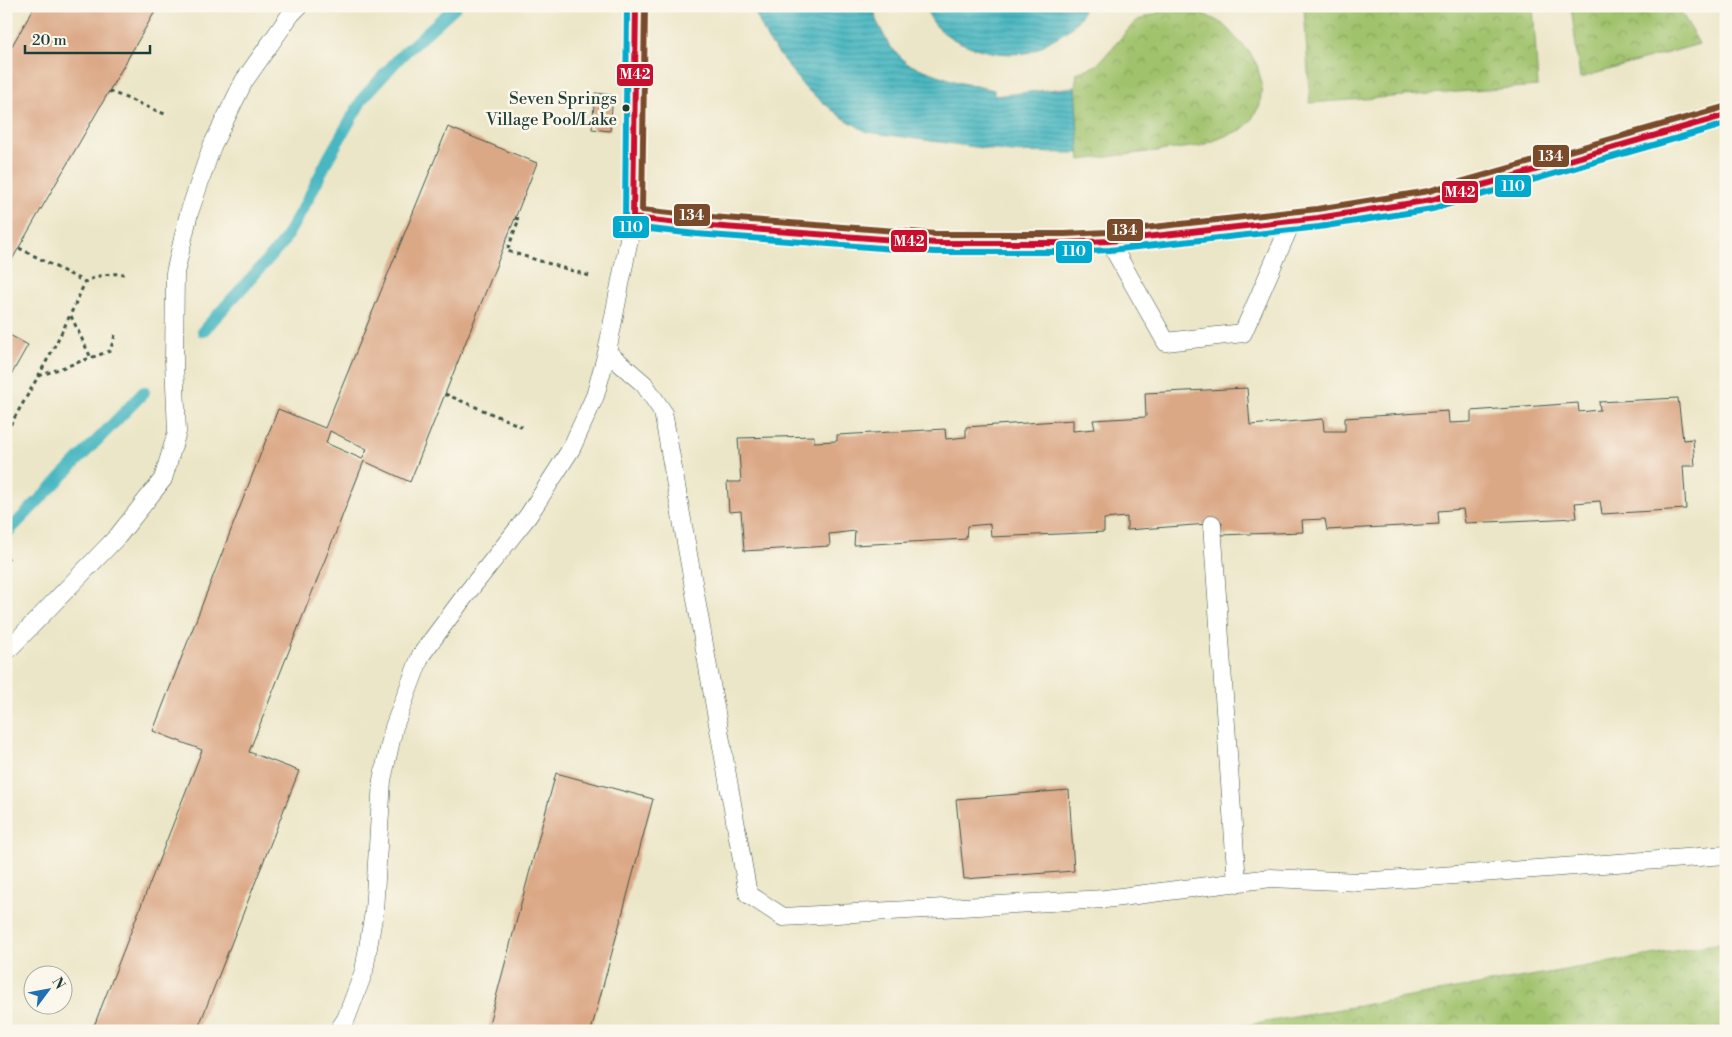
<svg xmlns="http://www.w3.org/2000/svg" width="1732" height="1037" viewBox="0 0 1732 1037" font-family="'Libre Bodoni',serif">
<style>
.park{fill:url(#park-crowns);stroke:#608050}
.water{fill:url(#water-rules);stroke:#347a7a}
.lines{fill:none;stroke-linecap:round;stroke-linejoin:round}
.stream{stroke:#48b7c1;stroke-width:12}
.building{fill:#dba886;fill-rule:evenodd}
.lane-casing{stroke:#3e564a;stroke-width:19}
.path{stroke:#3e564a;stroke-width:3;stroke-dasharray:4 4;stroke-linecap:butt}
.lane{stroke:#fff;stroke-width:18}
.bus-1-casing{stroke:#fbf7ec;stroke-width:10}
.bus-2-casing{stroke:#fbf7ec;stroke-width:10}
.bus-3-casing{stroke:#fbf7ec;stroke-width:10}
.bus-1{stroke:#c8102e;stroke-width:6}
.bus-2{stroke:#00a9ce;stroke-width:6}
.bus-3{stroke:#7a4b2a;stroke-width:6}
.bus-dot{fill:#1f3d34;stroke:#fbf7ec;stroke-width:2}
.labels{text-anchor:middle;stroke-width:5;stroke-linejoin:round;paint-order:stroke}
.bus-label{font-size:17px;fill:#1f3d34;stroke:#fbf7ec;text-anchor:end}
.line-badge{stroke:#fbf7ec;stroke-width:2}
.badge-label{font-size:14px;text-anchor:middle;font-weight:bold;fill:#fff}
</style>
<defs>
<pattern id="park-crowns" width="20" height="18" patternUnits="userSpaceOnUse" patternTransform="scale(1.25)"><rect width="20" height="18" fill="#a0c26c"/><path d="M2 6a3 3 0 1 1 6 0M12 15a3 3 0 1 1 6 0" fill="none" stroke="#829f5a"/></pattern>
<pattern id="water-rules" width="6" height="5" patternUnits="userSpaceOnUse" patternTransform="scale(1.25)"><rect width="6" height="5" fill="#48b7c1"/><path d="M0 2.5h6" fill="none" stroke="#3b969e"/></pattern>
</defs>
<rect width="100%" height="100%" fill="#fbf7ec"/>
<filter id="ink" filterUnits="userSpaceOnUse"><feTurbulence type="fractalNoise" baseFrequency=".02" numOctaves="2"/><feDisplacementMap in="SourceGraphic" scale="10" xChannelSelector="R" yChannelSelector="G"/><feConvolveMatrix kernelMatrix="1 2 1 2 8 2 1 2 1" color-interpolation-filters="sRGB"/></filter>
<filter id="wash" filterUnits="userSpaceOnUse"><feTurbulence type="fractalNoise" baseFrequency=".0096" numOctaves="4" result="noise"/><feDisplacementMap in="SourceGraphic" scale="20" xChannelSelector="R" yChannelSelector="G"/><feGaussianBlur stdDeviation="1.12" result="paint"/><feColorMatrix in="noise" values="0 0 0 0 0 0 0 0 0 0 0 0 0 0 0 0 0 1.4 0 .05"/><feComposite in="paint" operator="in"/></filter>
<g filter="url(#wash)">
<rect width="100%" height="100%" fill="#ece6c8"/>
<path class="park" d="M1304,6H1533L1538,86L1310,103Z
M1571,6H1678L1699,44L1580,78Z
M1162,11L1200,12L1223,24L1250,53L1257,65L1262,84L1260,105L1250,122L1241,130L1200,146L1080,160L1075,87L1077,73L1097,65L1136,21Z
M1726,942V1031H1214Z"/>
<path class="water" d="M752,6H874L876,20L889,45L908,64L957,82L994,90V96L1075,87L1079,153L1011,152L867,132L840,116L805,88L768,40Z
M926,6H1084C1081,21 1070,30 1057,37C1049,41 1039,49 1030,52C1001,59 945,46 930,17C928,14 927,10 926,6Z"/>
<g class="lines">
<path class="stream" d="M203,331L282,244L308,199L329,157L363,98L402,55L456,6
M6,534L144,392"/>
</g>
<g id="blocks">
<path class="building" d="M35,6H155L157,8L6,270V56Z
M595,93L613,95L610,131L592,129Z
M448,127L537,163L410,482L364,461L249,752L299,771L197,1031H92L202,750L153,731L278,409L325,428ZM330,431L367,449L362,459L326,443Z
M6,333L28,345L6,384Z
M1247,388L1250,425L1323,419L1324,431H1345V418L1448,411L1449,423L1471,422V411L1578,403L1579,412L1600,410L1599,402L1678,398L1683,440L1693,439L1695,466H1683L1686,509L1602,514L1600,501L1575,503L1577,518L1465,523L1463,509L1438,511L1439,524L1327,530L1325,519L1302,520L1303,532L1220,535L1222,523L1127,530V517L1104,519V532L991,537L990,524L967,526L966,539L854,545L855,531L829,534L830,546L744,551L741,511L729,512L727,482H741L738,438L814,436V442L837,441V435L945,429L946,439L966,437V427L1073,420V431L1095,429L1093,420L1146,417L1145,393Z
M556,773L653,799L591,1031H487Z
M1069,790L1074,871L964,879L956,799Z"/>
</g>
</g>
<g filter="url(#ink)">
<use href="#blocks" fill-opacity="0" stroke="#3e564a" stroke-width="1"/>
<g class="lines">
<g class="lane-casing">
<path id="lane" d="M633,218L697,225L936,243H1065L1109,241L1318,218L1431,200L1680,127L1726,115
M1109,241L1166,342L1243,333L1292,221
M607,352L644,384L663,412L748,894L783,917L1105,899L1271,878L1360,882L1726,855
M1212,524L1237,883
M6,652L118,536L163,479L177,432L174,361L175,273L189,213L212,146L244,81L291,14L299,6
M338,1031L346,1019L364,971L374,912L382,780L394,727L421,655L467,593L528,516L571,449L595,396L607,352L633,218L637,17L636,6"/>
</g>
<path class="path" d="M109,91L167,115
M515,218L519,219L507,251L590,276
M19,248L85,282C98,275 109,273 124,274
M71,316L91,358
M39,376L110,351L116,332
M445,394L523,427
M6,432C35,383 63,334 85,282
M6,557L11,561"/>
<use href="#lane" class="lane"/>
<g class="bus-1-casing">
<path id="bus-1" d="M633,218L697,225L936,243H1065L1109,241L1318,218L1431,200L1726,115
M633,218L636,6"/>
</g>
<g class="bus-2-casing">
<path id="bus-2" d="M627,7L625,220L631,227L696,234L935,252H1065L1110,250L1319,227L1432,209L1726,124"/>
</g>
<g class="bus-3-casing">
<path id="bus-3" d="M645,6L642,210L698,216L936,234H1065L1108,232L1317,209L1429,191L1724,107"/>
</g>
<use href="#bus-1" class="bus-1"/>
<use href="#bus-2" class="bus-2"/>
<use href="#bus-3" class="bus-3"/>
</g>
</g>
<circle class="bus-dot" cx="626" cy="108" r="4.5"/>
<g class="labels">
<g class="bus-label">
<text x="617" y="104">Seven Springs<tspan x="617" dy="21">Village Pool/Lake</tspan></text>
</g>
</g>
<g class="line-badge">
<rect x="616" y="63" width="38" height="24" rx="5" fill="#c8102e"/>
<rect x="1532" y="144" width="38" height="24" rx="5" fill="#7a4b2a"/>
<rect x="1494" y="174" width="38" height="24" rx="5" fill="#00a9ce"/>
<rect x="1441" y="180" width="38" height="24" rx="5" fill="#c8102e"/>
<rect x="673" y="203" width="38" height="24" rx="5" fill="#7a4b2a"/>
<rect x="612" y="215" width="38" height="24" rx="5" fill="#00a9ce"/>
<rect x="1106" y="218" width="38" height="24" rx="5" fill="#7a4b2a"/>
<rect x="890" y="229" width="38" height="24" rx="5" fill="#c8102e"/>
<rect x="1055" y="240" width="38" height="24" rx="5" fill="#00a9ce"/>
</g>
<g class="badge-label">
<text x="635" y="79">M42</text>
<text x="1551" y="161">134</text>
<text x="1513" y="191">110</text>
<text x="1460" y="197">M42</text>
<text x="692" y="220">134</text>
<text x="631" y="232">110</text>
<text x="1125" y="235">134</text>
<text x="909" y="246">M42</text>
<text x="1074" y="256">110</text>
</g>
<rect width="1732" height="1037" fill="none" stroke="#fbf7ec" stroke-width="25"/>
<g transform="translate(48 990) rotate(58)"><circle r="24" fill="#fbf7ec" stroke="#a3ada2"/>
<path d="M0-4L9 19L0 12L-9 19Z" fill="#1f6fb2"/>
<text y="-8" font-size="14" font-weight="bold" text-anchor="middle" fill="#1f3d34">N</text>
</g>
<path d="M25 45v8h125v-8" fill="none" stroke="#1f3d34" stroke-width="2.5"/>
<text x="32" y="45" font-size="15" fill="#1f3d34" stroke="#fbf7ec" stroke-width="4" paint-order="stroke">20 m</text>
</svg>
